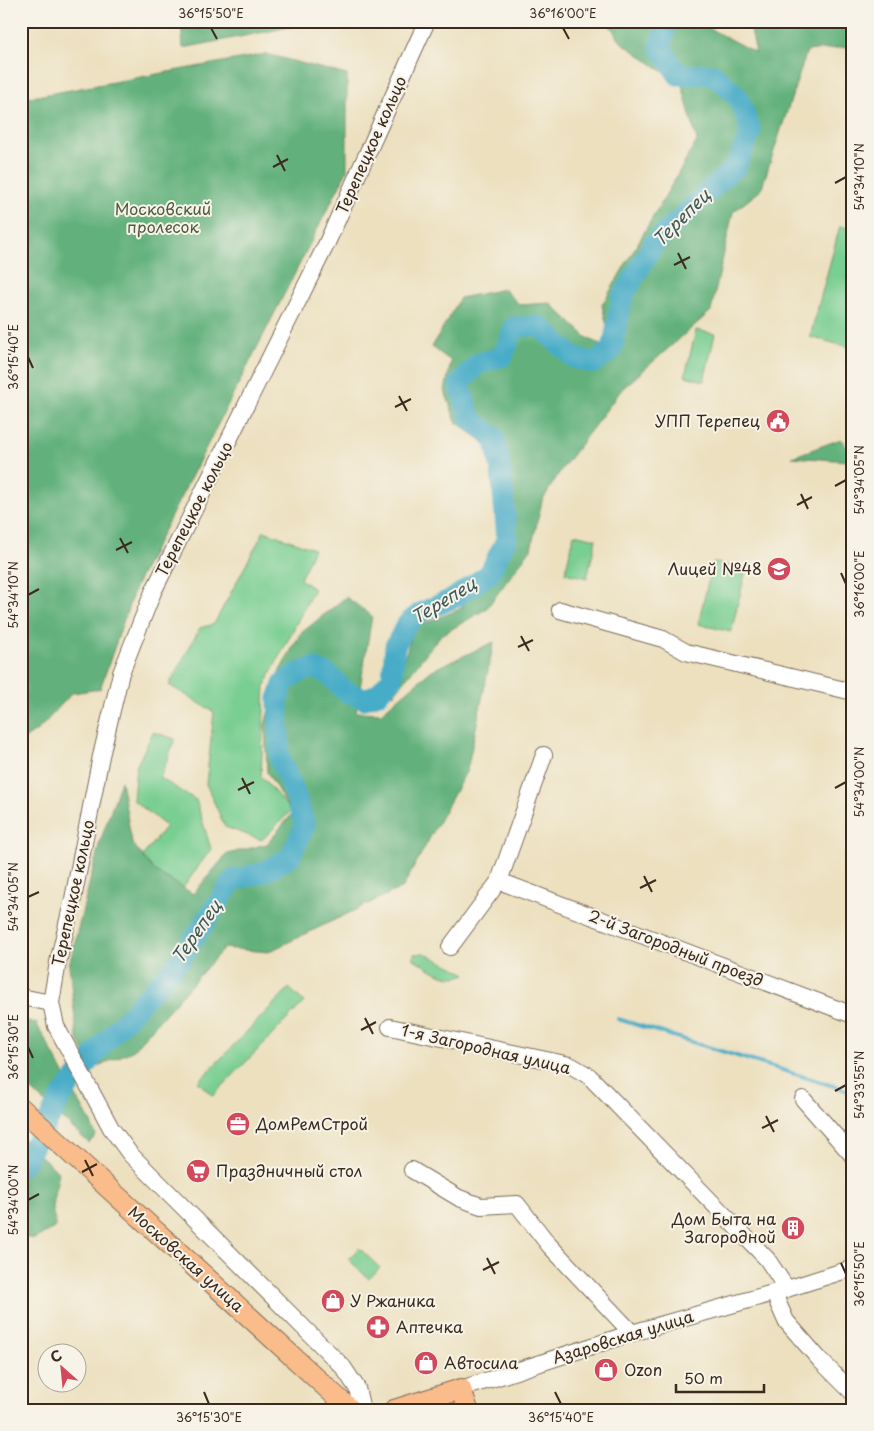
<svg xmlns="http://www.w3.org/2000/svg" width="874" height="1431" viewBox="0 0 874 1431" font-family="'Playpen Sans',sans-serif">
<style>
.green{fill:#79ce92;stroke:#5a7c58}
.forest{fill:#62b17c;stroke:#4e6e4d}
.lines{fill:none;stroke-linecap:round;stroke-linejoin:round}
.stream{stroke:#47acc7;stroke-width:4}
.river{stroke:#47acc7;stroke-width:21}
.minor-casing{stroke:#796a56;stroke-width:18}
.major-casing{stroke:#796a56;stroke-width:22}
.minor{stroke:#fff;stroke-width:16}
.major{stroke:#fabc8b;stroke-width:20}
.ticks{fill:none;stroke:#3b2a1e;stroke-width:2}
.labels{text-anchor:middle;stroke-width:4;stroke-linejoin:round;paint-order:stroke}
.street-label{font-size:16px;fill:#3b2a1e;stroke:#f7f3e8}
.park-label{font-size:16px;fill:#4e5b41;stroke:#f7f3e8}
.poi-label{font-size:16px;fill:#3b2a1e;stroke:#f7f3e8;text-anchor:start}
.water-label{font-size:18px;font-style:italic;fill:#3f5859;stroke:#f7f3e8}
.neatline{fill:none;stroke:#3b2a1e;stroke-width:2}
.ticks-label{font-size:12px;text-anchor:middle;fill:#3b2a1e}
</style>
<rect width="100%" height="100%" fill="#f7f3e8"/>
<filter id="ink" filterUnits="userSpaceOnUse"><feTurbulence type="fractalNoise" baseFrequency=".02" numOctaves="2"/><feDisplacementMap in="SourceGraphic" scale="10" xChannelSelector="R" yChannelSelector="G"/><feConvolveMatrix kernelMatrix="1 2 1 2 8 2 1 2 1" color-interpolation-filters="sRGB"/></filter>
<filter id="wash" filterUnits="userSpaceOnUse"><feTurbulence type="fractalNoise" baseFrequency=".0096" numOctaves="4" result="noise"/><feDisplacementMap in="SourceGraphic" scale="20" xChannelSelector="R" yChannelSelector="G"/><feGaussianBlur stdDeviation="1.12" result="paint"/><feColorMatrix in="noise" values="0 0 0 0 0 0 0 0 0 0 0 0 0 0 0 0 0 1.4 0 .05"/><feComposite in="paint" operator="in"/></filter>
<g filter="url(#wash)">
<rect width="100%" height="100%" fill="#ece0bf"/>
<path class="green" d="M840,226L853,229V348L810,337Z
M696,330L715,334L704,381L685,376Z
M264,531L314,549L300,579L314,589L265,685L261,776L291,811L262,840L225,827L206,784L214,712L169,685L200,628L214,624Z
M574,534L596,539L587,578L565,573Z
M713,562L746,570L731,632L698,624Z
M153,732L175,739L160,778L196,800L211,849L175,899L138,862L166,826L133,800L136,767Z
M424,953C438,960 452,966 466,974C446,983 431,969 414,959V954Z
M289,988L304,1002L213,1096L198,1082Z
M359,1248L380,1268L369,1279L348,1259Z"/>
<path class="forest" d="M181,21H321L183,48Z
M607,21H692L697,22L756,53L750,25L777,21H853V43L848,47L807,51L761,190L733,212L711,311L622,389L561,470L542,501L531,549L486,609L440,636L393,695L414,628L460,609L497,559V459L481,440L456,422L445,391L451,361L432,347L460,298L504,289L520,305L550,303L586,337L613,352L602,305L697,141L682,85L621,42Z
M266,54L347,75V171L136,585L100,689L72,693L39,729L21,741V99Z
M841,439L851,453H853V489L851,487L848,461L792,457Z
M346,597L372,616L356,712L381,713L432,670L494,642L467,770L403,887L268,952L224,948L132,1051L92,1069L77,1037L69,965L99,845L121,781L132,843L154,870L193,894L227,854L267,844L292,814L267,772L265,725L278,674L300,634Z
M21,1020H25L36,1023L90,1121L96,1136L89,1143L21,1081Z
M21,1137L59,1173L52,1207L56,1227L34,1239L21,1236Z"/>
<g class="lines">
<path class="stream" d="M618,1019L840,1088L853,1093"/>
<path class="river" d="M21,1166L23,1165L63,1094L105,1042L180,960L233,880L264,872L290,857L305,825L293,788L280,760L278,699L284,682L298,673L313,668L328,674L345,691L364,699L378,694L392,678L395,646L407,624L420,613L454,598L489,574L507,538L501,471L494,437L471,419L459,385L477,364L503,356L514,327L539,326L574,358L593,363L612,350L622,298L654,243L736,166L751,131L738,97L713,74L678,75L660,47L668,21"/>
</g>
</g>
<g filter="url(#ink)">
<g class="lines">
<g class="minor-casing">
<path id="minor" d="M560,610L663,639L686,652L853,692
M499,881L853,1015
M450,947L499,881L544,755
M21,997L51,1003
M390,1027L570,1065L589,1076L767,1259L787,1289
M803,1099L853,1156
M412,1170L459,1198L481,1206L517,1204L549,1245L632,1333
M775,1292L778,1303L786,1321L820,1360L853,1393
M461,1389L632,1333L787,1289L853,1268
M362,1410L357,1388L343,1367L130,1154L111,1128L56,1026L51,1003L58,962L73,899L101,756L121,673L153,592L326,245L427,21"/>
</g>
<g class="major-casing">
<path id="major" d="M21,1108L351,1410
M394,1410L461,1389L468,1410"/>
</g>
<use href="#minor" class="minor"/>
<use href="#major" class="major"/>
</g>
</g>
<path class="ticks" d="M211,28L217,39M563,28L569,39M277,155L285,171M273,167L288,159M835,183L846,177M678,253L686,269M674,265L690,257M28,357L33,368M399,396L407,411M395,407L411,399M835,486L846,480M801,494L808,509M797,505L812,497M120,538L128,553M116,550L132,542M841,573L846,584M28,595L39,589M521,636L529,651M518,647L533,640M242,778L250,794M835,788L846,782M238,790L254,782M644,876L652,892M640,888L656,880M28,897L39,892M365,1018L373,1034M361,1030L376,1022M28,1047L33,1058M835,1091L846,1085M766,1116L774,1132M762,1128L778,1120M85,1160L93,1176M82,1172L97,1164M28,1200L39,1194M487,1258L495,1274M841,1263L846,1274M483,1270L499,1262M204,1392L209,1404M555,1392L561,1404"/>
<defs>
<g id="civic-disc" transform="scale(1.25)"><circle r="9.5" fill="#d1495b" stroke="#f7f3e8"/><path d="M-.6-6.5H3V-4.5H.6V-3L4-1V1h2V6H-6V1h2V-1L-.6-3ZM-1.2 2.5V6h2.4V2.5Z" fill="#fff"/></g>
<g id="school-disc" transform="scale(1.25)"><circle r="9.5" fill="#d1495b" stroke="#f7f3e8"/><path d="M0-5L7-2L0 1L-7-2ZM-4 1L0 2.5L4 1V4Q0 6-4 4Z" fill="#fff"/></g>
<g id="office-disc" transform="scale(1.25)"><circle r="9.5" fill="#d1495b" stroke="#f7f3e8"/><path d="M-6-3h4V-5.5h4V-3h4V5H-6ZM-1-4.5V-3h2v-1.5ZM-6 0V1H6V0Z" fill="#fff"/></g>
<g id="supermarket-disc" transform="scale(1.25)"><circle r="9.5" fill="#d1495b" stroke="#f7f3e8"/><path d="M-6-5.5h2.5l.6 2H6L4.5 2H-2.5L-4.4-4H-6ZM-1.5 3.2a1.3 1.3 0 1 0 .1 0ZM3 3.2a1.3 1.3 0 1 0 .1 0Z" fill="#fff"/></g>
<g id="building-disc" transform="scale(1.25)"><circle r="9.5" fill="#d1495b" stroke="#f7f3e8"/><path d="M-4-6H4V6H1V3H-1V6H-4ZM-2.5-4.3h1.7v1.8h-1.7ZM.8-4.3h1.7v1.8H.8ZM-2.5-1h1.7V.8h-1.7ZM.8-1h1.7V.8H.8Z" fill="#fff"/></g>
<g id="shop-disc" transform="scale(1.25)"><circle r="9.5" fill="#d1495b" stroke="#f7f3e8"/><path d="M-5-2.5h2.3a2.7 3.5 0 0 1 5.4 0H5L5.5 6h-11ZM-1.5-2.5h3a1.5 2.3 0 0 0-3 0Z" fill="#fff"/></g>
<g id="pharmacy-disc" transform="scale(1.25)"><circle r="9.5" fill="#d1495b" stroke="#f7f3e8"/><path d="M-2-6h4v4h4v4h-4v4h-4v-4h-4v-4h4Z" fill="#fff"/></g>
</defs>
<g fill-rule="evenodd">
<use href="#civic-disc" x="778" y="421"/>
<use href="#school-disc" x="779" y="569"/>
<use href="#office-disc" x="238" y="1124"/>
<use href="#supermarket-disc" x="198" y="1171"/>
<use href="#building-disc" x="793" y="1228"/>
<use href="#shop-disc" x="333" y="1301"/>
<use href="#pharmacy-disc" x="378" y="1327"/>
<use href="#shop-disc" x="426" y="1363"/>
<use href="#shop-disc" x="606" y="1370"/>
</g>
<g class="labels">
<g class="street-label">
<text transform="translate(371 145) rotate(-66)" y="6">Терепецкое кольцо</text>
<text transform="translate(194 509) rotate(-63)" y="6">Терепецкое кольцо</text>
<text transform="translate(73 893) rotate(-78)" y="6">Терепецкое кольцо</text>
<text transform="translate(676 948) rotate(21)" y="6">2-й Загородный проезд</text>
<text transform="translate(486 1049) rotate(13)" y="6">1-я Загородная улица</text>
<text transform="translate(186 1259) rotate(42)" y="6">Московская улица</text>
<text transform="translate(623 1337) rotate(-17)" y="6">Азаровская улица</text>
</g>
<g class="park-label">
<text x="163" y="215">Московский<tspan x="163" dy="18">пролесок</tspan></text>
</g>
<g class="poi-label">
<text x="760" y="427" text-anchor="end">УПП Терепец</text>
<text x="762" y="575" text-anchor="end">Лицей №48</text>
<text x="256" y="1130">ДомРемСтрой</text>
<text x="216" y="1177">Праздничный стол</text>
<text x="776" y="1225" text-anchor="end">Дом Быта на<tspan x="776" dy="18">Загородной</tspan></text>
<text x="350" y="1307">У Ржаника</text>
<text x="396" y="1333">Аптечка</text>
<text x="444" y="1369">Автосила</text>
<text x="624" y="1376">Ozon</text>
</g>
<g class="water-label">
<text transform="translate(682 218) rotate(-45)" y="6">Терепец</text>
<text transform="translate(444 601) rotate(-31)" y="6">Терепец</text>
<text transform="translate(197 932) rotate(-55)" y="6">Терепец</text>
</g>
</g>
<rect width="874" height="1431" fill="none" stroke="#f7f3e8" stroke-width="55"/>
<g transform="translate(62 1368) rotate(333)"><circle r="24" fill="#f7f3e8" stroke="#aca397"/>
<path d="M0-4L9 19L0 12L-9 19Z" fill="#d1495b"/>
<text y="-8" font-size="14" font-weight="bold" text-anchor="middle" fill="#3b2a1e">С</text>
</g>
<path d="M676 1384v8h88v-8" fill="none" stroke="#3b2a1e" stroke-width="2.5"/>
<text x="684" y="1384" font-size="15" fill="#3b2a1e" stroke="#f7f3e8" stroke-width="4" paint-order="stroke">50 m</text>
<rect x="28" y="28" width="818" height="1376" class="neatline"/>
<g class="ticks-label">
<text x="211" y="18">36°15'50"E</text>
<text x="563" y="18">36°16'00"E</text>
<text transform="translate(860 177) rotate(-90)" y="4">54°34'10"N</text>
<text transform="translate(14 357) rotate(-90)" y="4">36°15'40"E</text>
<text transform="translate(860 480) rotate(-90)" y="4">54°34'05"N</text>
<text transform="translate(860 584) rotate(-90)" y="4">36°16'00"E</text>
<text transform="translate(14 595) rotate(-90)" y="4">54°34'10"N</text>
<text transform="translate(860 782) rotate(-90)" y="4">54°34'00"N</text>
<text transform="translate(14 897) rotate(-90)" y="4">54°34'05"N</text>
<text transform="translate(14 1047) rotate(-90)" y="4">36°15'30"E</text>
<text transform="translate(860 1085) rotate(-90)" y="4">54°33'55"N</text>
<text transform="translate(14 1200) rotate(-90)" y="4">54°34'00"N</text>
<text transform="translate(860 1274) rotate(-90)" y="4">36°15'50"E</text>
<text x="209" y="1422">36°15'30"E</text>
<text x="561" y="1422">36°15'40"E</text>
</g>
</svg>
